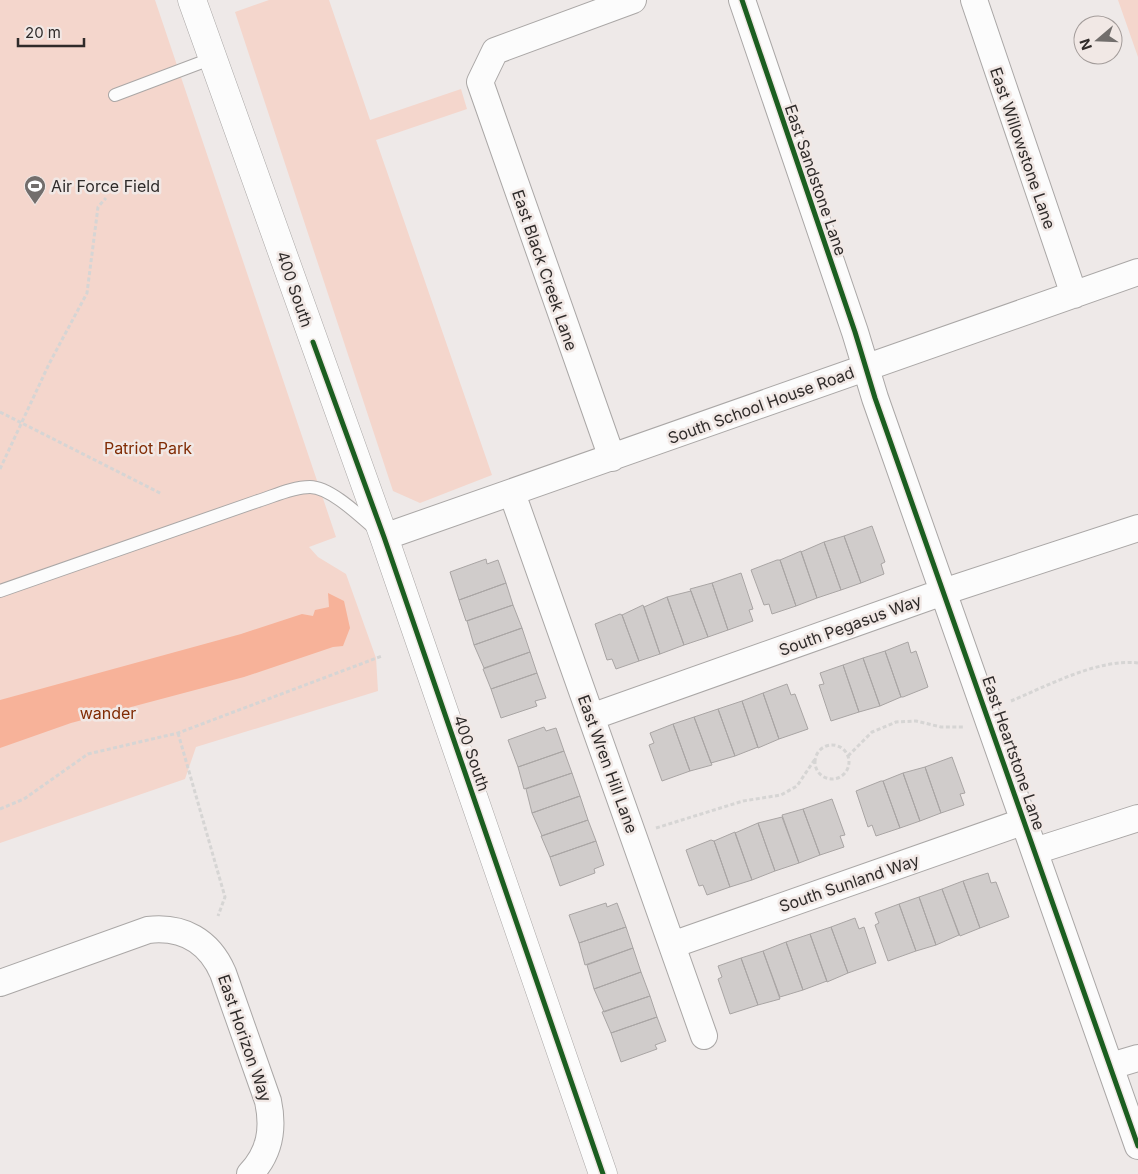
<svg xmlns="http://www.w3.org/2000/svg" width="1138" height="1174" viewBox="0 0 1138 1174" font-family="Inter,sans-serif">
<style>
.green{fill:#f4d6cc}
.water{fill:#f7b299}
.building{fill:#d0cccb;stroke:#a9a5a4}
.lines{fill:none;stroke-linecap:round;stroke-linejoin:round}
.lane-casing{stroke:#aaa7a6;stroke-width:14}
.street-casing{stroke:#aaa7a6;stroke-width:28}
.secondary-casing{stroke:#aaa7a6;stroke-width:29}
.path{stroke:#d6d5d4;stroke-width:3;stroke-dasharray:4 2.5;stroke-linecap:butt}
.lane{stroke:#fcfcfc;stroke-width:12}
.street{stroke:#fcfcfc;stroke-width:26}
.secondary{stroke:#fcfcfc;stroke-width:28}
.cycleway-casing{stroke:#f1e8e5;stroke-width:8}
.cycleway{stroke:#1b5e20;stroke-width:5}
.labels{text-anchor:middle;stroke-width:5;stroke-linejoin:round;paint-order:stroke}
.street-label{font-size:16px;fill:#2f2b2a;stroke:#f1e8e5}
.poi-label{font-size:16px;fill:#2f2b2a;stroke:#f1e8e5;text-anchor:start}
.park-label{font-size:16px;fill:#802b04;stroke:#f1e8e5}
</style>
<rect width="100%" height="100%" fill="#eee9e8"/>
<path class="green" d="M0,0H155L336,537L309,547L318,557L346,574L376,658L378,691L196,747L185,779L0,843Z
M269,0H329L370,120L461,89L467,109L376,140L492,475L420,503L393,491L235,12Z
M1118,0H1138V57Z"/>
<path class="water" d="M328,593L344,601L350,628L343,646L333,647L244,677L71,723L0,748V700L241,634L302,614L313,616L315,610L329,607Z"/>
<path class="building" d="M872,526L885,562L881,564L884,574L861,583L844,536Z
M844,536L861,583L841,590L824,542Z
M824,542L841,590L817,598L801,552Z
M801,551L817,598L796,606L780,560Z
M486,559L487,564L498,560L506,583L459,600L450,572Z
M777,560H780L796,606L772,614L769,604L764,605L751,570Z
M741,573L753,609L749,610L753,621L728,630L712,583Z
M506,583L513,605L466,621L459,600Z
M712,583L728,630L708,637L690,589Z
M691,591L708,637L684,645L667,597Z
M667,597L684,645L660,654L644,607Z
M513,605L522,628L474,645L467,621Z
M643,605L660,654L639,661L622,615Z
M620,614L622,615L639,661L616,669L612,659L607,660L595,624Z
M522,628L530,652L484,668L474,645Z
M908,642L911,653L916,651L928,687L903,697H901L885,651Z
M885,651L901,697L880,706L863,658Z
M530,652L537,673L491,689L483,669Z
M863,658L880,706L859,712L843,665Z
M843,665L859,712L831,721L819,685L824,684L820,673Z
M537,673L546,698L535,701L537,706L501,718L491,689Z
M787,684L791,695L795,694L808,729L779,739L763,693Z
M763,693L779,739L758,748L742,701Z
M742,701L758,747L735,756L718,709Z
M718,709L735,756L711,763L694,717Z
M694,717L712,765L690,771L673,724Z
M673,724L690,771L662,781L649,745L654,743L650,733Z
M544,727L546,731L556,728L564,751L518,767L508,740Z
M564,751L572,773L524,789L518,767Z
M952,757L965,793L960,794L964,805L941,813L925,767Z
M925,767L941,813L920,821L903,773Z
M572,773L580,796L532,813L526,789Z
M903,773L920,821L900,828L883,781Z
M881,781H883L900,828L876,836L872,825L868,827L856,791Z
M580,796L588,820L542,836L532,813Z
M832,799L845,835L840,836L844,847L820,855L803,809Z
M803,809L820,855L799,863L782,815Z
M782,817L799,863L775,871L758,823Z
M588,820L596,841L550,857L541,836Z
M758,823L775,871L752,880L735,833Z
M735,832L752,880L730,887L714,841Z
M711,840L714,841L730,887L707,895L703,885L699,886L686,850Z
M596,841L604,865L594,869L595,873L560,886L550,857Z
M988,873L991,883L996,882L1009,917L980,928L963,881Z
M963,881L980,928L960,936L942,889Z
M942,889L959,935L936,945L919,897Z
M919,897L936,945L916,951L899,904Z
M606,903L607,907L617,903L626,927L579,943L569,915Z
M899,904L916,951L888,961L875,925L879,923L875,913Z
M855,918L859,929L864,927L876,963L848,973L831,927Z
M626,927L633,948L585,965L579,943Z
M831,927L848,973L827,982L810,934Z
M810,934L827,981L803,990L786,942Z
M786,942L803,990L780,997L763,951Z
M633,948L641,972L594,989L587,965Z
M763,951L780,999L758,1005L741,958Z
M741,958L758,1005L730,1014L718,979L722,977L718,966Z
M641,972L650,996L604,1012L594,989Z
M650,996L657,1017L611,1033L602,1012Z
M657,1017L666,1041L655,1045L657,1049L621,1062L611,1033Z"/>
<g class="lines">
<g class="lane-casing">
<path id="lane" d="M115,95L213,58
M0,591L258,501C274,496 293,487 310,487C330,487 360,516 375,529"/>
</g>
<g class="street-casing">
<path id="street" d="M742,0L855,332L875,398L1138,1146
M974,0L1074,295
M612,458L480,82L495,51L633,0
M512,493L704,1036
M384,537L1138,272
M591,717L943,592L1138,528
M1035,851L1138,818
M672,945L1025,821
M0,983L148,930C183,926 209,941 223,973L268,1101C274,1129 270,1153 250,1174
M1111,1066L1138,1058"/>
</g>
<g class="secondary-casing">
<path id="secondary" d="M192,0L384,537L603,1174"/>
</g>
<path class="path" d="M0,412L162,494
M0,469L49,364L87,293L98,207L106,198
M1011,701C1047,686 1099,658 1138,663
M178,733L225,897L218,916
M815 762a17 17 0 1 1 34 0a17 17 0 1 1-34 0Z
M848,756L872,732L896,722L916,721L941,727H963
M0,809L24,799L88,754L178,733L382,656
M656,828L743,801L781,795L797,786L815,759"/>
<use href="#lane" class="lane"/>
<use href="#street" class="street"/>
<use href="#secondary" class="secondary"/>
<g class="cycleway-casing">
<path id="cycleway" d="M742,0L855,332L875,398L1138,1146
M313,342L384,537L603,1174"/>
</g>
<use href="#cycleway" class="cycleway"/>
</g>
<defs>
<g id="stadium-pin" transform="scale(1.125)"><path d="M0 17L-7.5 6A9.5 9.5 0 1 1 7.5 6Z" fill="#726e6c" stroke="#f1e8e5"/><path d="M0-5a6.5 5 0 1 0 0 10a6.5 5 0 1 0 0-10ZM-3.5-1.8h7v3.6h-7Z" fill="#fff"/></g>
</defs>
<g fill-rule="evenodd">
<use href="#stadium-pin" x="35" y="186"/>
</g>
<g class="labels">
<g class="street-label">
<text transform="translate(1023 148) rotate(71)" y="6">East Willowstone Lane</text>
<text transform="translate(816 180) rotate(71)" y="6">East Sandstone Lane</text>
<text transform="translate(545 270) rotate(71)" y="6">East Black Creek Lane</text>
<text transform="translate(295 289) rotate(71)" y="6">400 South</text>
<text transform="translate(761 405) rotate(-20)" y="6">South School House Road</text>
<text transform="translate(850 625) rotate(-20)" y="6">South Pegasus Way</text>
<text transform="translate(472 753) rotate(71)" y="6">400 South</text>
<text transform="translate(1014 753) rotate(71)" y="6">East Heartstone Lane</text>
<text transform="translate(608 764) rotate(70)" y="6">East Wren Hill Lane</text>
<text transform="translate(849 883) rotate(-19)" y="6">South Sunland Way</text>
<text transform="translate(245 1038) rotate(71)" y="6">East Horizon Way</text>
</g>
<g class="poi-label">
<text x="51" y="192">Air Force Field</text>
</g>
<g class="park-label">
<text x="148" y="454">Patriot Park</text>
<text x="108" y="719">wander</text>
</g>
</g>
<g transform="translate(1098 40) rotate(251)"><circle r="24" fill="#f1e8e5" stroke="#a39c9a"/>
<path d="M0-4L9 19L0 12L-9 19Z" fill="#726e6c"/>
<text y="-8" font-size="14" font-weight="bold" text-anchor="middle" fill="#2f2b2a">N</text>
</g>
<path d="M18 38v8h66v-8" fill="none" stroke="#2f2b2a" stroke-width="2.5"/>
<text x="25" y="38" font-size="15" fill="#2f2b2a" stroke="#f1e8e5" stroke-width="4" paint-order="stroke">20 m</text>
</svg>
